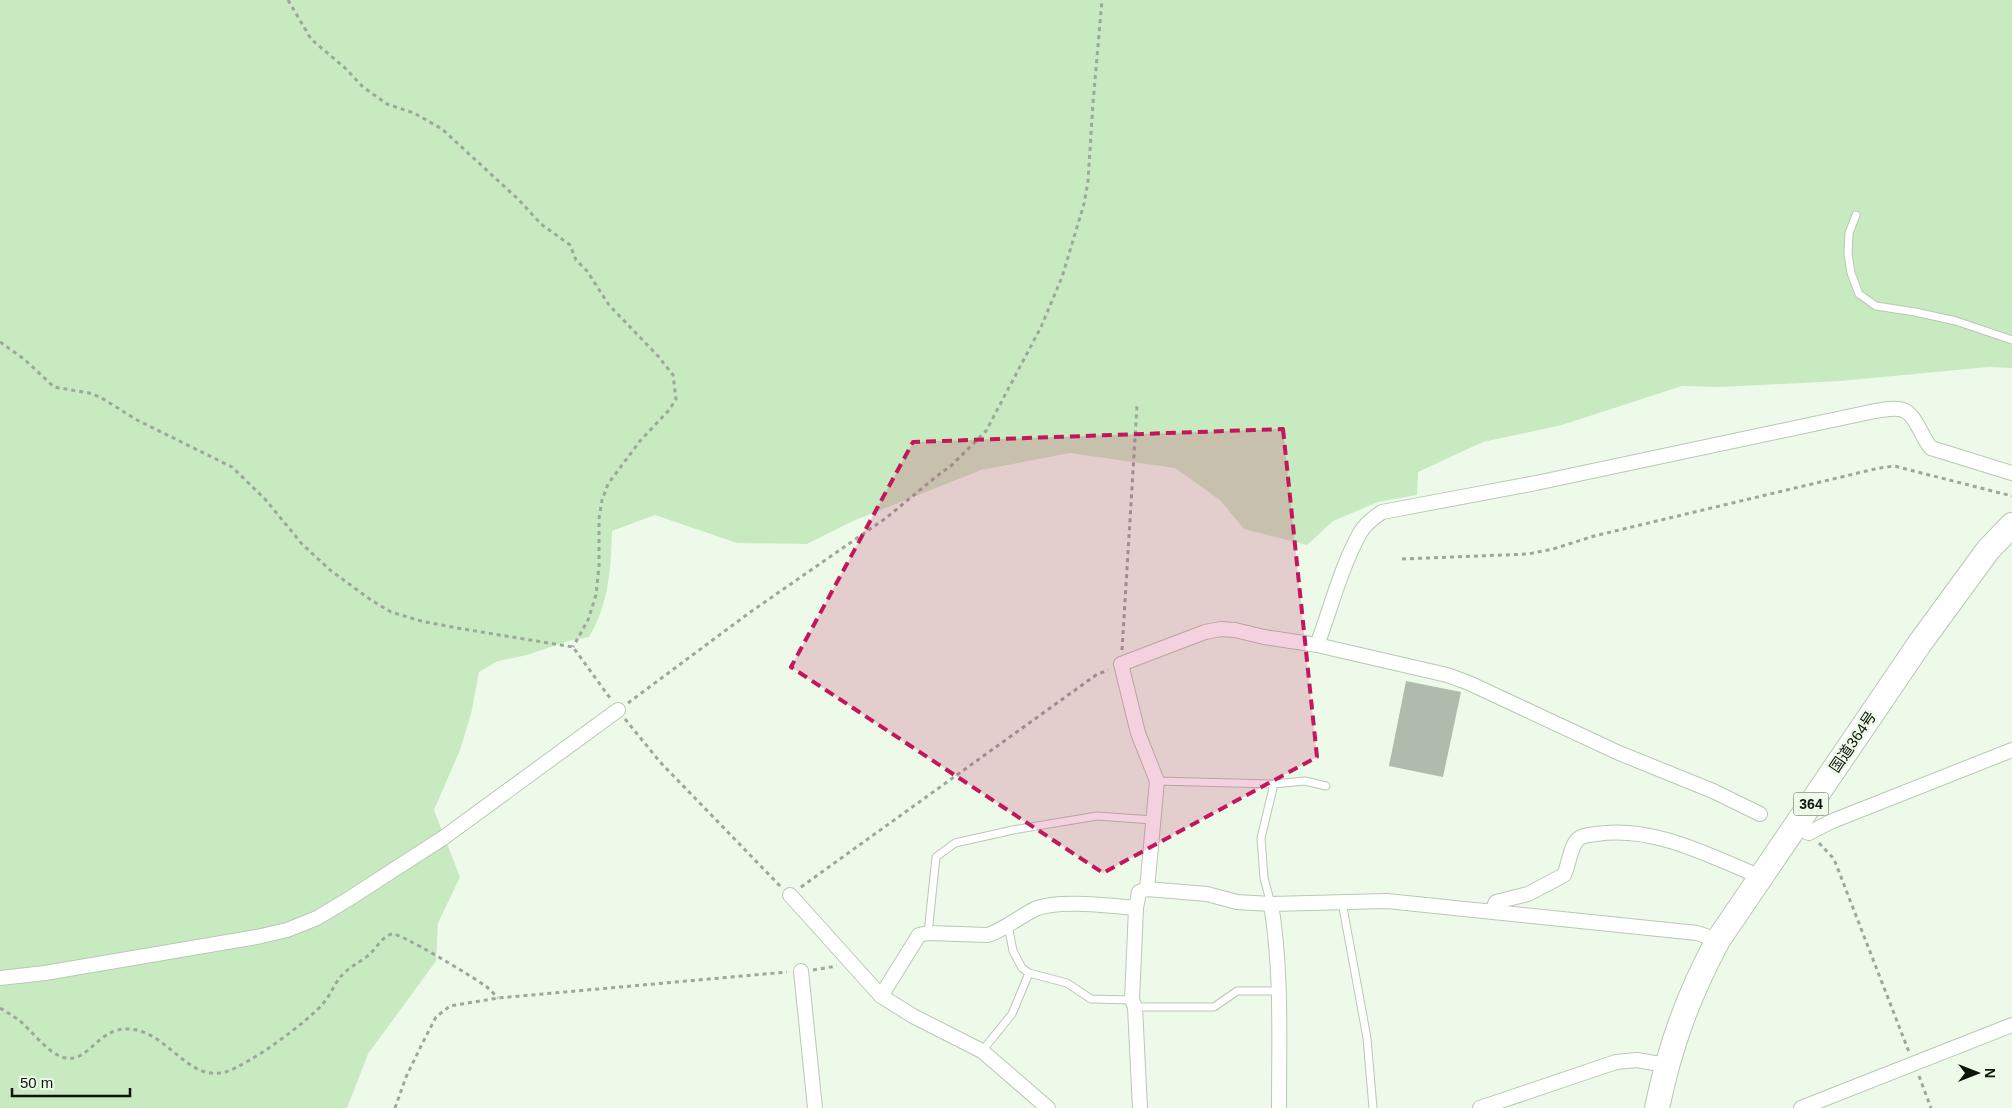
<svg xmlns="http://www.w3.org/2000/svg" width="2012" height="1108" viewBox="0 0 2012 1108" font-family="Helvetica,'Noto Sans JP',sans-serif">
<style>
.green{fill:#c8eac1}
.building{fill:#afbcad}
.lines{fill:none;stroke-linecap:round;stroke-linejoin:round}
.service-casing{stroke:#bac7b7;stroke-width:9}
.minor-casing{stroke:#bac7b7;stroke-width:16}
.trunk-casing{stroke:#bac7b7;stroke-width:26}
.path{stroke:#9da79b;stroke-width:3;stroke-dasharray:4 4;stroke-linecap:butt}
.service{stroke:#fff;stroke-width:7}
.minor{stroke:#fff;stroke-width:14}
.trunk{stroke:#fff;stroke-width:24}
.marked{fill:#c2185b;fill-opacity:0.2;stroke:#c2185b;stroke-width:4;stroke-dasharray:10 6;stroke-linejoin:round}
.labels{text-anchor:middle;stroke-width:5;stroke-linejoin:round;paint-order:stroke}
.shield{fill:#edfaea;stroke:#51584f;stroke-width:1}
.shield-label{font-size:14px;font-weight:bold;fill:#0e130d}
.street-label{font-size:15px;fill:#0e130d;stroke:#edfaea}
</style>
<rect width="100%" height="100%" fill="#edfaea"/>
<path class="green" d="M0,0H2012V368L1989,367L1840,381L1721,387L1682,386L1562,425L1483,442L1418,472L1417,495L1378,502L1333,521L1307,545L1244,529L1220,500L1175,468L1070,453L981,470L853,521L807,544L737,543L655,515L612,531C611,568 609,604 589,637L568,641L527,655L498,661L479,672L471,714L460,750L434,810L460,877L438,923L436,961L368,1054L347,1108H0Z"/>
<path class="building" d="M1406,681L1461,692L1443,777L1389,766Z"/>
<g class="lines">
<g class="service-casing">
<path id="service" d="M1856,215L1849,233L1848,254L1851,273L1859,294L1876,306L1915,312L1956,321L2012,340
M1157,781L1274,784L1305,781L1326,786
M1342,902L1367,1038L1373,1108
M1271,904L1264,878L1261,838L1274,784
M1008,925L1013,951L1022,968L1029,973L1067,983L1091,999L1132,1000
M928,933L936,857L955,843L1013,830L1097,816L1153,820
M1135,1007H1214L1237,991H1278
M982,1051L1012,1014L1029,973"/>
</g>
<g class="minor-casing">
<path id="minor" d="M1317,645C1331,608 1341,567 1360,533C1365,524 1373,518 1382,512L1536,483L1875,411C1883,410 1892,408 1899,409C1915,410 1921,437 1931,448L2012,473
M1795,827L1809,833L1830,822L2012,750
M1147,889L1207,894L1237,902L1271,904L1387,901L1697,933L1718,940
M790,895L881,996L913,1016L982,1051L1048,1108
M1271,904C1282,971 1279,1040 1279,1108
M1492,911L1496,902L1528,894L1564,875C1569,865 1570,847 1578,839C1583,835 1590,835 1596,834C1653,825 1710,856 1761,877
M801,971L815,1108
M0,978L45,973L257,937L287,930L317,918L347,900L443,838L618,710
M881,996L919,935L928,933L988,935C1005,929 1019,917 1035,909C1059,899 1110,906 1136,908
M1140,1108L1135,1007L1132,1000L1136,908L1139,892L1147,889L1157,781L1138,733L1121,664L1205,632L1221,629L1235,630L1264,637L1317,645L1447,675L1469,683L1619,753L1713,791L1760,814
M1480,1108L1616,1062L1637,1060L1666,1065
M1801,1108L2012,1025"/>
</g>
<g class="trunk-casing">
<path id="trunk" d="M1657,1108C1670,1046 1688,996 1718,940L1920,643L1988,550L2012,525"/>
</g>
<path class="path" d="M288,0L311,39L345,68L363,87L387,104L414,113L442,129L519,200L541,224L570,245L576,260L587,271L609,305L658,356L673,375L676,399L669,410L640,441L608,484L602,500L599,519V566L596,595L588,620L573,647
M0,342L24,359L54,387L89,393L100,397L137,420L232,467L265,499L302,544L330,570L371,600L391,612L421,621L457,628L573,647L610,698
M1402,559L1528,554L1553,549L1594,536L1879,468L1894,466L2012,496
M1122,650L1137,406
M628,703L749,613L886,518L937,476L952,465L986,431L1041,327L1062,277L1084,204L1088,181L1093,103L1102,0
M625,719L660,762L781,887
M1819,843L1834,859L1909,1052
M801,887L1096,675L1108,670
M813,970L837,966
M0,1008C7,1012 13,1016 19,1020C31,1030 50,1056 66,1058C92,1063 100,1017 143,1032C172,1042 192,1081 225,1072C249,1065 311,1020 326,1000C333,990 336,980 345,972C353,965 362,961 370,954C376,948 383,936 392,934C399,932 473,977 484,985C489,988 493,993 498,998
M1919,1076L1931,1108
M395,1108L406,1077L423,1042L436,1017L450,1006L498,998L787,972"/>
<use href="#service" class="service"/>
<use href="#minor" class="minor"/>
<use href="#trunk" class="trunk"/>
</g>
<path class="marked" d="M1283,429L1317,757L1103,873L791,667L913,442Z"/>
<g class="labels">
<rect class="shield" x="1793.5" y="792.5" width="35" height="23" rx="4"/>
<g class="shield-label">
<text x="1811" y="809">364</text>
</g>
<g class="street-label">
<text transform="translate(1853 742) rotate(-56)" y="5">国道364号</text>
</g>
</g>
<g transform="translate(1977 1073) rotate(90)" stroke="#edfaea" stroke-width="4" paint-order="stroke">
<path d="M0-4L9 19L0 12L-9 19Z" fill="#0e130d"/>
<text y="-8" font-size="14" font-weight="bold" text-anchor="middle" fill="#0e130d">N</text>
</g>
<path d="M12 1088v8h118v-8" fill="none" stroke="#0e130d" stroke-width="2.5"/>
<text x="20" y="1088" font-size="15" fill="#0e130d" stroke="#edfaea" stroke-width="4" paint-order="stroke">50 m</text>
</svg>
